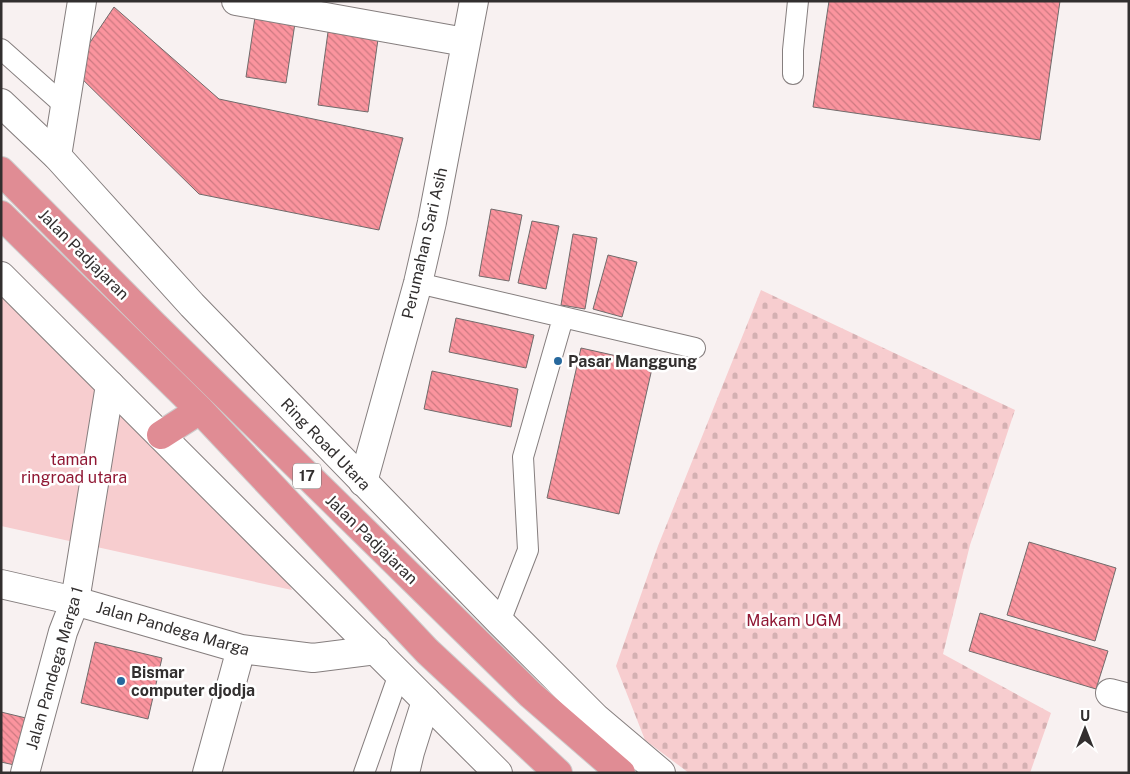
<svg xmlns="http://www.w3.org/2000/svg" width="1130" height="774" viewBox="0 0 1130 774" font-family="'Public Sans',sans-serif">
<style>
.cemetery{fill:url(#cemetery-stones)}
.park{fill:#f7cdcf}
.building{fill:url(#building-back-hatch);stroke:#716b6b}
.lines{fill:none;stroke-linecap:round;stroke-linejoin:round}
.service-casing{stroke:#857e7e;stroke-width:22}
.minor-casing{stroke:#857e7e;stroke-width:30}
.tertiary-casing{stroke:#857e7e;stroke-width:30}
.trunk-casing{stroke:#cecdcd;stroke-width:30}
.service{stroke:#fff;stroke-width:20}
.minor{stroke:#fff;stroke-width:28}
.tertiary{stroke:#fff;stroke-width:28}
.trunk{stroke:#e08c94;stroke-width:28}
.poi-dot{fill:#27689d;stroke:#fff;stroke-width:2}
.labels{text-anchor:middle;stroke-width:5;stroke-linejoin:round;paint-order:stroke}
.shield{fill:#fff;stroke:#706d6d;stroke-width:1}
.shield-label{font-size:15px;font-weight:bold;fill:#322f2f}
.street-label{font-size:16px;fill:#322f2f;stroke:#fff}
.poi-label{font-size:16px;font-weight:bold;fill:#322f2f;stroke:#fff;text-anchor:start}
.park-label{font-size:16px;fill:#901834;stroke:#fff}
</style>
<defs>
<pattern id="cemetery-stones" width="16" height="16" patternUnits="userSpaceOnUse" patternTransform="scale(1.25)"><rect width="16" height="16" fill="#f7cdcf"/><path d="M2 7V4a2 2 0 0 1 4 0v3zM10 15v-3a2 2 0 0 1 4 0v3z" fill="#d4b0b2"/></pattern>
<pattern id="building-back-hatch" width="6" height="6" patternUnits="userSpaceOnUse" patternTransform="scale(1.25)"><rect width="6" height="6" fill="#fb949e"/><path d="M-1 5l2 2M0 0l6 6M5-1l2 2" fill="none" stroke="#cc7981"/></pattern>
</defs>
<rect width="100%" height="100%" fill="#f8f1f1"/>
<path class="cemetery" d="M761,290L1015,410L970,545L943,654L1051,713L1030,773H689L645,740L616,666L658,546Z"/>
<path class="park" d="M1,294L281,569L292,590L1,526Z"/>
<path class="building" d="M829,1H1060L1040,140L813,107Z
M114,7L219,99L403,138L379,230L199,194L72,69Z
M255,17L295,23L286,83L246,77Z
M328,32L378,39L368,112L318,105Z
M491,209L522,215L509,281L479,276Z
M532,221L559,226L546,289L518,283Z
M573,234L597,238L585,309L561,305Z
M608,255L637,262L622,317L593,309Z
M456,318L534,335L526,368L449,352Z
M581,348L653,364L619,514L547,498Z
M432,371L518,389L511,427L424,409Z
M1029,542L1116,568L1095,641L1007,615Z
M980,613L1108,651L1096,689L969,651Z
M95,642L162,658L148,719L81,703Z
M1,712L30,719L19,766L1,762Z"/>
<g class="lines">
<g class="service-casing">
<path id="service" d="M1,49L65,106
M793,74V50L798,1
M418,283L695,348
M500,622L528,550L523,457L563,318
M364,773L399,674"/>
</g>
<g class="minor-casing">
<path id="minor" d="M236,1L465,42
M57,156L82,1
M363,482L418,283L432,222L474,1
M1,584L75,601L241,649L313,658L376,650
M1110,693L1129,698
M25,773L63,632L75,601L110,385
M207,773L241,649
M405,773L410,752L426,701"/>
</g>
<g class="tertiary-casing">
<path id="tertiary" d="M1,103L57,156L192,305L500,622L596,718L661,773
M1,276L498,773"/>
</g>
<g class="trunk-casing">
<path id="trunk" d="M1,171L153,324L531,695L621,773
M1,215L200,410L427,651L558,773
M161,435L200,410"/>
</g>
<use href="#service" class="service"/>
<use href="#minor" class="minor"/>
<use href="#tertiary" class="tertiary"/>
<use href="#trunk" class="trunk"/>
</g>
<g class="poi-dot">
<circle cx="558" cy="361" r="5"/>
<circle cx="121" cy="681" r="5"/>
</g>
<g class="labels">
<rect class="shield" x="293" y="463.5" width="28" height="25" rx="4"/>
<g class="shield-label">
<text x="307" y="481">17</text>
</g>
<g class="street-label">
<text transform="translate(424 243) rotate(-77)" y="6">Perumahan Sari Asih</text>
<text transform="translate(84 254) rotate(45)" y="6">Jalan Padjajaran</text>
<text transform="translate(326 444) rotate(46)" y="6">Ring Road Utara</text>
<text transform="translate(372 539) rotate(44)" y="6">Jalan Padjajaran</text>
<text transform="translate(173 628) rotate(16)" y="6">Jalan Pandega Marga</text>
<text transform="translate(54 668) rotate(-74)" y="6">Jalan Pandega Marga 1</text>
</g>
<g class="poi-label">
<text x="568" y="367">Pasar Manggung</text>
<text x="131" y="678">Bismar<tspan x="131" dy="18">computer djodja</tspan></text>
</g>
<g class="park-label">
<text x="74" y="465">taman<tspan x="74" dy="18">ringroad utara</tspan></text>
<text x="794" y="626">Makam UGM</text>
</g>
</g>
<rect width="1130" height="774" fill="none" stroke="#322f2f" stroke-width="5"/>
<g transform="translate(1085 729)" stroke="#ffffff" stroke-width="4" paint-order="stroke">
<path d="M0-4L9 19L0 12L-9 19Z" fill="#322f2f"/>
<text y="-8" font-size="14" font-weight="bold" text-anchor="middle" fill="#322f2f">U</text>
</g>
</svg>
